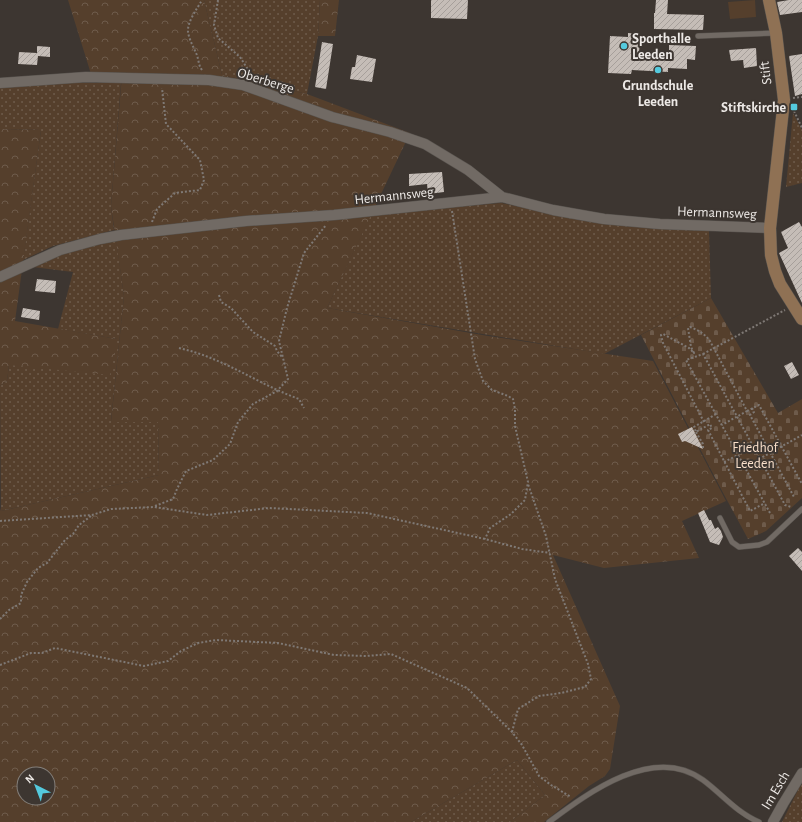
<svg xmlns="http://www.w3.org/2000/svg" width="802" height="822" viewBox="0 0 802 822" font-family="'Alegreya Sans',sans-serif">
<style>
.green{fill:url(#green-dots)}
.forest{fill:url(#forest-crowns);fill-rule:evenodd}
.cemetery{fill:url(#cemetery-stones)}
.pitch{fill:#553f2c}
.building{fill:url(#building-hatch)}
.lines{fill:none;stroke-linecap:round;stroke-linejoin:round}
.service-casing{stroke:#58534e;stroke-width:6}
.minor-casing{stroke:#58534e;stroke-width:11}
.secondary-casing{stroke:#58534e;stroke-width:13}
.path{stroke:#7f7975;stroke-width:2;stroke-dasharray:2 2;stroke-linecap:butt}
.service{stroke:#716a64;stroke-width:5}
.minor{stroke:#716a64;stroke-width:10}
.secondary{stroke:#8f7154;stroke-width:12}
.poi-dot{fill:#54cade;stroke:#3d3631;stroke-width:1.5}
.labels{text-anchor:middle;stroke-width:4;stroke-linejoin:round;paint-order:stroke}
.poi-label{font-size:14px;font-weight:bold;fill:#ede9e6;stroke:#3d3631;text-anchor:start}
.street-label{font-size:14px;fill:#ede9e6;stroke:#3d3631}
.park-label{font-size:14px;fill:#f9dfca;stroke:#3d3631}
</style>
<defs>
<pattern id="green-dots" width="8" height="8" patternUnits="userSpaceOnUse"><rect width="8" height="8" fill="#553f2c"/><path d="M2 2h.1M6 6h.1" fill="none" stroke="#6e5b4b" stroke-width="1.8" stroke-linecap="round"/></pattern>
<pattern id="forest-crowns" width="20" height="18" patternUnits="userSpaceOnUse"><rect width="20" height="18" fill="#553f2c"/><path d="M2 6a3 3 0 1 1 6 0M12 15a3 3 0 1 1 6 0" fill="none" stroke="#6e5b4b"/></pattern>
<pattern id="cemetery-stones" width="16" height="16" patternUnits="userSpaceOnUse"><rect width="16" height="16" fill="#553f2c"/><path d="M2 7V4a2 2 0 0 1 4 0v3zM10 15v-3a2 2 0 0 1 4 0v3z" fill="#6e5b4b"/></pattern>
<pattern id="building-hatch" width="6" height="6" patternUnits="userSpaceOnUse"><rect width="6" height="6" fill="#c5bdb7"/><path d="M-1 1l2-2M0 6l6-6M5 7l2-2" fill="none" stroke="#a69f9a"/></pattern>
</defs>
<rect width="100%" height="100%" fill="#3d3631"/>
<path class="green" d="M204,0H320L318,36L307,94L222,75Z
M0,83H121L111,206L114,230L53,246L23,260L41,130L0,129Z
M793,113L802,130V183L786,187Z
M501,203L606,224L709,231L711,298L604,354L327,308L371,214Z
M116,238L124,296L111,421L158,422L159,475L1,511L0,386L7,381L9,365L117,339L58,329L73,272L33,267L56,255Z
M517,760L545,795L510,822H411Z
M802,784V822H782L799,788Z"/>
<path class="forest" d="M68,0H204L222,75L307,94L410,133L327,308L488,336L653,361L726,501L682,521L699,558L604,568L553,555L620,706L610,769L605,776L589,786L544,822H510L545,795L517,760L411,822H0V508L1,511L159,475L158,422H111L124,296L111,206L122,75L91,74ZM24,774H48V798H24Z
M320,0H339L335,36H318Z
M0,129L41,130L15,321L117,339L110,375L9,365L7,381L0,386Z"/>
<path class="cemetery" d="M711,298L778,413L802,399V498L766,531L748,539L721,489L641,335Z"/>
<path class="pitch" d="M755,0L756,17L730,19L728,2Z"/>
<path class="building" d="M431,0H468L467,19L431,18Z
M656,0H668L667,14L704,15L703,30L654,29V13H655Z
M789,0H802V12L780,15L777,2Z
M628,33L640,34L639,56L669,57V45L696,46L695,60L687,59V69L668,68V72L632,70L631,74L608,73L610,36L628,37Z
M322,42L333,44L326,89L315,87Z
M37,46L50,47V57L38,56L37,65L18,64L19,52L37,53Z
M756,48L757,66L744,68L743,60L731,61L729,50Z
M802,54V94L795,96L789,56Z
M357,55L376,59L372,82L350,79L352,67H355Z
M442,172L444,192L428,194L427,184L409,186V174Z
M799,222L802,227V303L779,253L788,248L781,232Z
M37,279L56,281L55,293L35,291Z
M23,308L40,311L39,320L21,317Z
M792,362L799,375L791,379L784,366Z
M692,427L703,449L685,441L682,442L678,434Z
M704,510L709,520H711L715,529L718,527L721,531L723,537L719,545L710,542L698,513Z
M798,548L802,552V571L789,556Z"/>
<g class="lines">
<g class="service-casing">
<path id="service" d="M698,36L776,33
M720,518L732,542L739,547L759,545L767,542L802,509
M549,822C589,792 654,744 703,780C722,794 737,813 759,822"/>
</g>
<g class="minor-casing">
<path id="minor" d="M0,83L86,77L209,80L243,85L332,117L390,132L425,144L468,170L502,197
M0,277L60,250L100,239L121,235L246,221L334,215L502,197L553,210L604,219L660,224L770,228
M773,822L783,804L802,773"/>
</g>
<g class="secondary-casing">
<path id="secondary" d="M769,0L776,33L784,100L770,228L771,255L775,271L780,284L802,319"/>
</g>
<path class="path" d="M218,0L214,25L218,38L240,57L247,68L245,76
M202,70C198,65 199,59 196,53C193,46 189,39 188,32C187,22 197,9 202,0
M793,98L802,97
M794,111L802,128
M452,211L475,359L483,381L492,390L508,396L513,399L515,409V426L528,482L525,500L511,514L490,528L485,539
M152,222L157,209L175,193L200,190L204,180L200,160L166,124L162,88
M219,295L221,302L231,308L253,332L275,346L277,351L282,357
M179,348C187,350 195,352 203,355C236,367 266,387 299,399L304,408
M703,354L785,310
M752,408L754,412L750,415L794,497
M747,411L759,405L802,484
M716,414L694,427L696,432L710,424L712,428L708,430L750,511L765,503
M704,422L663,343L661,335L663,334L689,348L694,353L691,347L688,328L690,327C698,330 705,334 710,341L747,411L722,425
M696,432L703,444V448
M724,462L738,455
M745,467L802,435
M155,506L173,499L177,489L186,471L213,460L230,444L238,422L253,404L277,391L288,379L279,341L287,308L304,253L326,225
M770,513L686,360L703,354L785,505L791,507
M0,521L92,515L111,509L154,507L207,515L269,508L367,513L485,539L522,549L550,553
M0,619L9,610L21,603V595L27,582L38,568L47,563L65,540L73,534L79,525L91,516
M0,665L31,653H42L55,648L144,666L168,661L181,651L198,643L216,640L278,643L334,655L366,656L391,654L467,688L512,732L522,745L539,776L551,785L571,797
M512,732L518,709L539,696L561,693L585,687L591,679L588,664L555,579L546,536L528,484"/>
<use href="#service" class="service"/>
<use href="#minor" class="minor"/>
<use href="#secondary" class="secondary"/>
</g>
<g class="poi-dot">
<circle cx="624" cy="46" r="4"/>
<circle cx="658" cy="70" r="4"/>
<rect x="790" y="103" width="8" height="8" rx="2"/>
</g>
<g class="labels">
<g class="poi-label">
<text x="632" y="43">Sporthalle<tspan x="632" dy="16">Leeden</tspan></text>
<text x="658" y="90" text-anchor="middle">Grundschule<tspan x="658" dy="16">Leeden</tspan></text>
<text x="786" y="112" text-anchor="end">Stiftskirche</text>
</g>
<g class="street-label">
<text transform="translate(765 73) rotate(-97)" y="5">Stift</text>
<text transform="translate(266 80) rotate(17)" y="5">Oberberge</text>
<text transform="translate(394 195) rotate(-6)" y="5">Hermannsweg</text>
<text transform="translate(717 212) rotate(2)" y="5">Hermannsweg</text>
<text transform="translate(775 790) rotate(-59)" y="5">Im Esch</text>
</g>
<g class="park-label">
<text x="755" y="452">Friedhof<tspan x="755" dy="16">Leeden</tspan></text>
</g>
</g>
<g transform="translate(36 786) rotate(318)"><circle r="19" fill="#3d3631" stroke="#837e79"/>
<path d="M0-3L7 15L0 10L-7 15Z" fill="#54cade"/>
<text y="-6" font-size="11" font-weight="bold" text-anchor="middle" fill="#ede9e6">N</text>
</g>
</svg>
